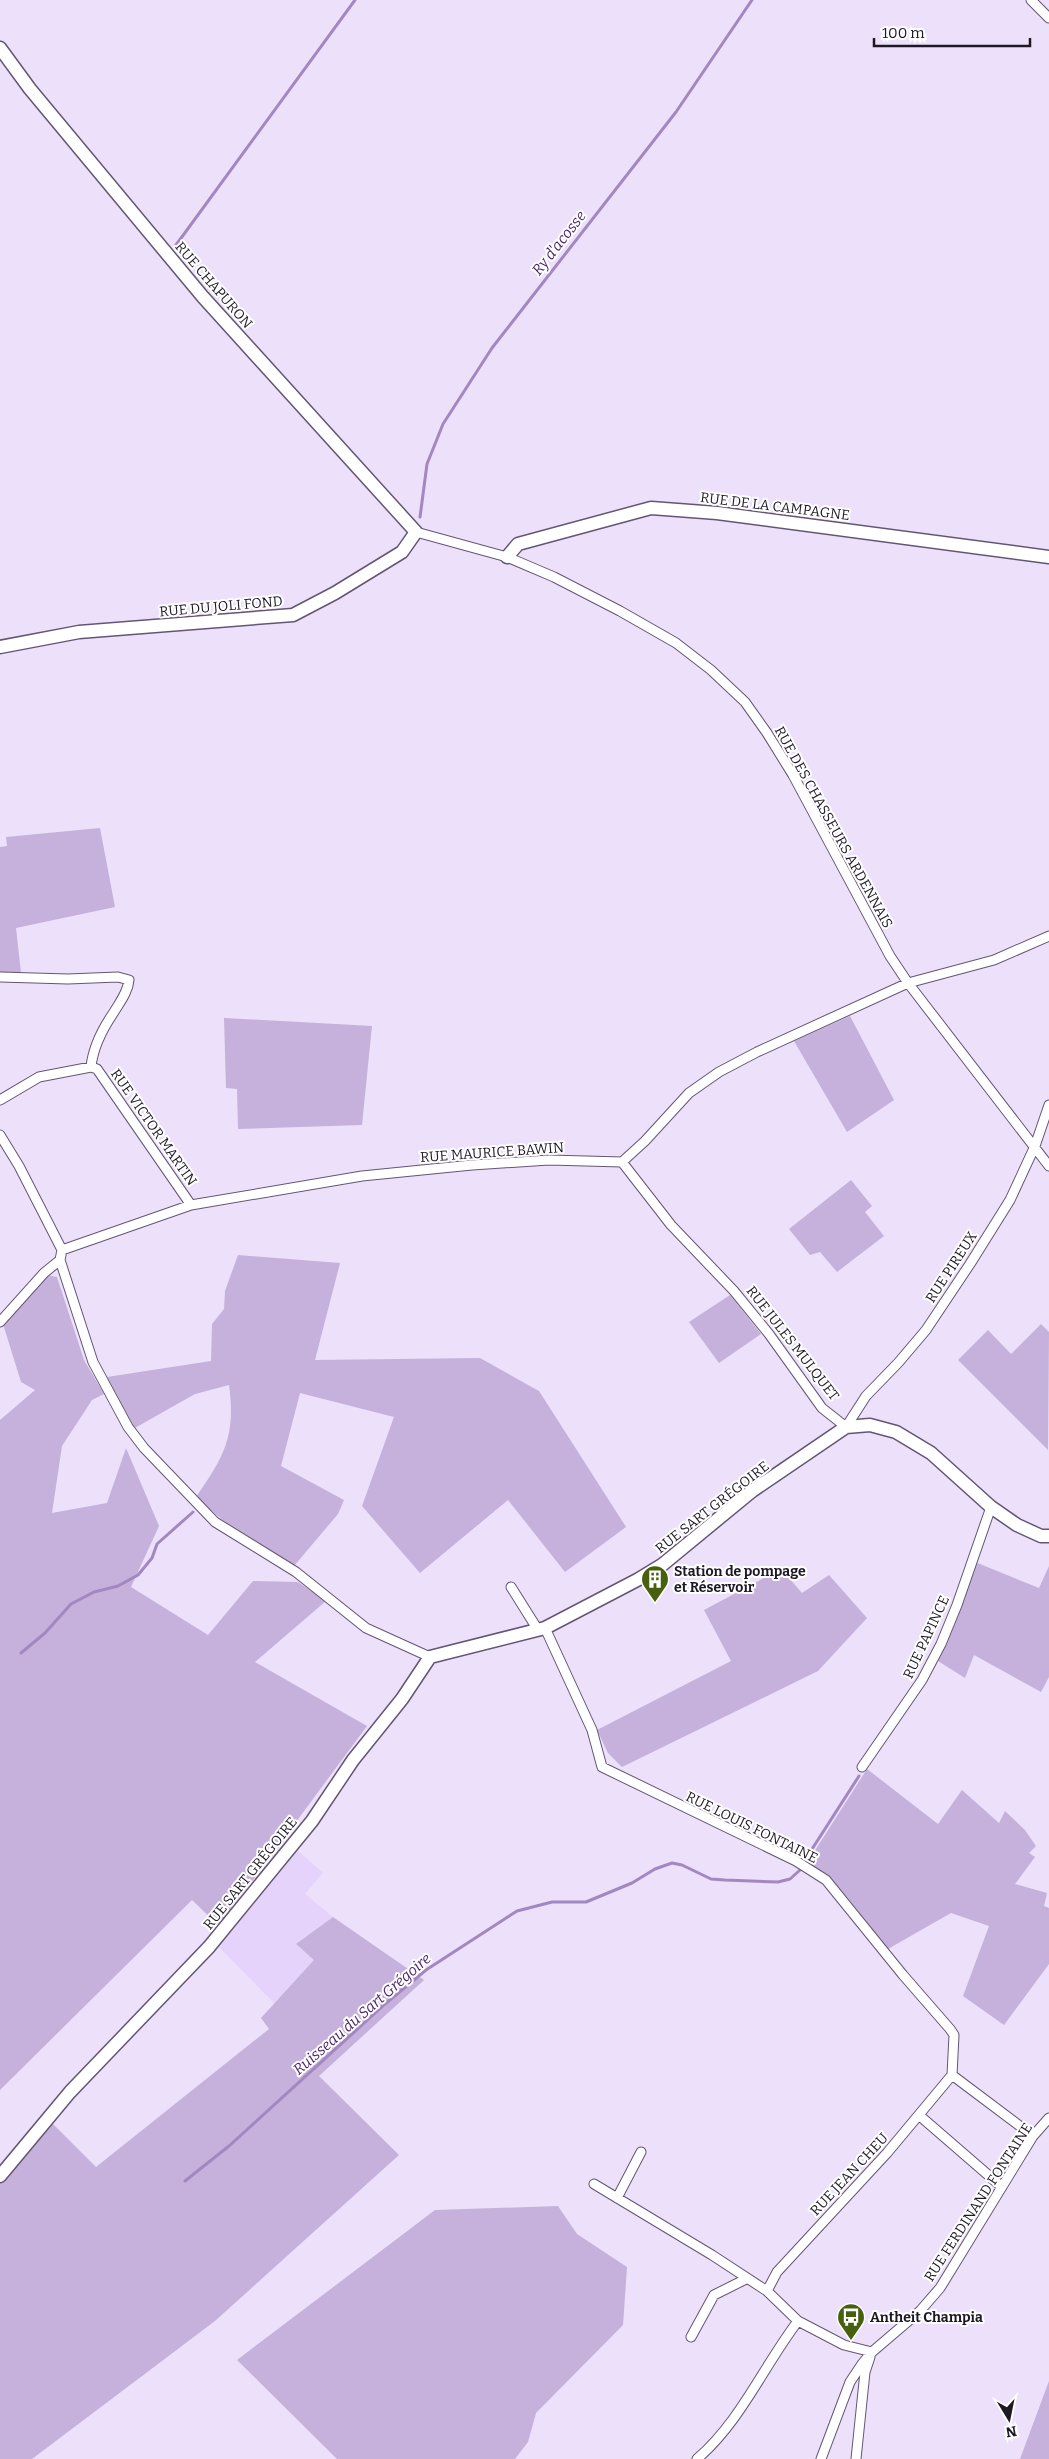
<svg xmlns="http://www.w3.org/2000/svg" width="1049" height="2459" viewBox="0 0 1049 2459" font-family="Bitter,serif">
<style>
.built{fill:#e6d3fb}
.green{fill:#c5b1db}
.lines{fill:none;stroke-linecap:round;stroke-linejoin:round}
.stream{stroke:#a387c0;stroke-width:3}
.street-casing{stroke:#645673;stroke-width:11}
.secondary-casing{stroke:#645673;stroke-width:15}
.street{stroke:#fff;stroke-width:9}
.secondary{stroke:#fff;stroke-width:12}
.labels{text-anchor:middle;stroke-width:4;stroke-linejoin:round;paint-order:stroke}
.street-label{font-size:14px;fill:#1e1824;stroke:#fff}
.poi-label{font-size:14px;font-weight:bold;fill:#1e1824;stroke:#fff;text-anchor:start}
.water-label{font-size:15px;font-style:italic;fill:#4c266b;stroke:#fff}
</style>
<rect width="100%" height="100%" fill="#ece0fb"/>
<path class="built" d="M295,1848L323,1873L305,1894L333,1917L296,1944L315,1960L275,2004L216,1944Z"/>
<path class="green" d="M100,828L115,907L16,928L21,973H0V847L7,846L6,837Z
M850,1016L894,1100L847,1132L794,1041Z
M224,1018L372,1026L362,1125L238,1129L237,1089L226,1088Z
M851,1180L872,1206L865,1212L884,1236L837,1272L820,1252L810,1255L789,1229Z
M238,1255L340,1263L315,1360L480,1358L539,1391L626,1527L565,1572L508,1500L420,1573L362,1506L394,1417L300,1393L281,1466L344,1500L338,1514L294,1566L233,1529L196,1497C224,1457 236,1436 229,1385L195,1394L133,1429L107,1377L211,1361L212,1324L224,1309L225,1291Z
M47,1275L57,1277L84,1360L104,1394L92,1400L62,1446L52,1513L107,1503L126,1448L159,1526L131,1587L208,1635L253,1581L298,1582L326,1601L255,1662L367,1726L219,1926L192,1900L0,2090V1420L35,1390L21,1382L3,1324Z
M730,1295L761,1334L719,1363L689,1322Z
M1041,1324L1049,1332L1048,1450L958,1360L988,1330L1011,1354Z
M975,1562L1039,1588L1049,1566V1677L1041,1692L974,1655L965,1678L938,1661L948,1640Z
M781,1569L802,1593L829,1575L867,1618L818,1671L622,1767L608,1753L597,1730L731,1661L704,1610Z
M867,1769L938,1824L962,1790L999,1823L1005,1811L1025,1830L1036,1846L1029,1853L1035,1857L1015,1884L1047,1893L1044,1906L1049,1908V1964L1004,2025L963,1996L989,1926L951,1913L888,1949L847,1897L807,1863Z
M333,1917L424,1980L319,2076L399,2155L215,2321L32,2459H0V2179L50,2121L96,2167L269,2029L261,2018L314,1960L296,1944Z
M558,2206L577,2234L627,2267L623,2325L536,2413L528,2442L515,2459H337L237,2360L435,2210Z
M1049,2381V2459H1020Z"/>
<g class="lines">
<path class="stream" d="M176,245L355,0
M420,517L427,464L443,424L492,348L676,112L752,0
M21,1653L45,1633L71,1604L94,1592L118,1586L138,1575L152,1558L157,1544L193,1512
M805,1860L859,1776
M185,2181L229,2146L385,2004L426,1970L517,1911L552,1902H586L632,1883L655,1869L672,1863L682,1865L711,1879L725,1880L778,1882L790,1879L800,1870"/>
<g class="street-casing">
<path id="street" d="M1031,0L1049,18
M416,532L507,557L554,577L620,611L676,643L711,670L745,702L767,733L793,775L890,956L908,983L1049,1166
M0,977L68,979L118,977L129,980C128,992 120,1002 114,1012C103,1028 93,1047 91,1067
M0,1100L39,1077L91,1067L97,1069L191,1205
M0,1135L19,1166L62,1250L60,1260L93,1362L128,1427L144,1448L215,1522L296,1572L366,1628L430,1657
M622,1162L671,1225L734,1291L769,1334L822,1408L846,1427L866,1396L898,1363L926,1330L970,1264L1010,1200L1035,1146L1049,1105
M62,1250L191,1205L362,1176L472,1165L549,1160L622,1162L645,1141L689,1093L719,1072L757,1052L908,983L994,960L1049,936
M0,1322L44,1273L60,1260
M511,1587L538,1630
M545,1628L592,1730L602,1767L796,1861L826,1880L903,1975L950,2029L954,2035L952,2075
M862,1767L922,1680L941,1644L957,1605L991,1507
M952,2075L1033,2136
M920,2116L1002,2187
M594,2184L712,2255L767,2291L798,2321L844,2345L872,2352
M617,2198L641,2152
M767,2291L777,2272L887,2153L952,2075
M691,2337L714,2295L746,2279
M697,2459C741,2421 763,2367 798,2321
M821,2459L850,2382L862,2364L872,2352L920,2311L940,2288L1033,2136L1049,2118
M856,2459L865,2372L870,2357"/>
</g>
<g class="secondary-casing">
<path id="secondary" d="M0,48L30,89L203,297L416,532L402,552L335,593L293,615L79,632L0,647
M507,557L518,544L651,508L717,513L1049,557
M0,2176L70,2092L209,1947L312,1821L353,1760L402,1699L430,1657L545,1628L639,1579L662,1565L752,1491L846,1427L870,1425L896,1432L931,1453L991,1507L1017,1525L1041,1536H1049"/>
</g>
<use href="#street" class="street"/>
<use href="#secondary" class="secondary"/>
</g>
<defs>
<g id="building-pin" transform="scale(1.4375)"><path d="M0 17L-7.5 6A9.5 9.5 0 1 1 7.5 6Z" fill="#47600f" stroke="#fff"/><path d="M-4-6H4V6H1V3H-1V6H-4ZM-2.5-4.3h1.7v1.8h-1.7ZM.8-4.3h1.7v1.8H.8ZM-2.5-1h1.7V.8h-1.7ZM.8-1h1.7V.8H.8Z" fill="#fff"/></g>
<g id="bus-pin" transform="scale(1.4375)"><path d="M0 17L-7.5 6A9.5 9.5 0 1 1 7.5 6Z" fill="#47600f" stroke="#fff"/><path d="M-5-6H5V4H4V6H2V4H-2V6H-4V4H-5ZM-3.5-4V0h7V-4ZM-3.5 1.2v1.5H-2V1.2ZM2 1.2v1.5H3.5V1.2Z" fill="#fff"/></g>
</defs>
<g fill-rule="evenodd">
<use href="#building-pin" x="655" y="1579"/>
<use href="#bus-pin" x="851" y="2317"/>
</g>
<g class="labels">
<g class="street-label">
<text transform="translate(214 285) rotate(49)" y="5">RUE CHAPURON</text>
<text transform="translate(775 506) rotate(7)" y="5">RUE DE LA CAMPAGNE</text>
<text transform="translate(221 606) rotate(-5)" y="5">RUE DU JOLI FOND</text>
<text transform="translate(834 827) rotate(61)" y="5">RUE DES CHASSEURS ARDENNAIS</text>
<text transform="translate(154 1127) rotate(55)" y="5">RUE VICTOR MARTIN</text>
<text transform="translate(492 1152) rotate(-4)" y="5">RUE MAURICE BAWIN</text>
<text transform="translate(951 1267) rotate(-57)" y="5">RUE PIREUX</text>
<text transform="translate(793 1343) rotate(52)" y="5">RUE JULES MULQUET</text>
<text transform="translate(712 1507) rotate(-38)" y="5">RUE SART GRÉGOIRE</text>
<text transform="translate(926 1637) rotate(-65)" y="5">RUE PAPINCE</text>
<text transform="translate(752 1827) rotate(26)" y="5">RUE LOUIS FONTAINE</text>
<text transform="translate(250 1873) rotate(-51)" y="5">RUE SART GRÉGOIRE</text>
<text transform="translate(849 2174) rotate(-47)" y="5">RUE JEAN CHEU</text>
<text transform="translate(978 2202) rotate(-57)" y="5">RUE FERDINAND FONTAINE</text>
</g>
<g class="poi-label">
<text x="674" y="1576">Station de pompage<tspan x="674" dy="16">et Réservoir</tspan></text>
<text x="870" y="2322">Antheit Champia</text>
</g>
<g class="water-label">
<text transform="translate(559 243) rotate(-52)" y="5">Ry d'acosse</text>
<text transform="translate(362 2014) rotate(-41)" y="5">Ruisseau du Sart Grégoire</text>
</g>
</g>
<g transform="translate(1009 2419) rotate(170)" stroke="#ffffff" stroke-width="4" paint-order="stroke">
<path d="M0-4L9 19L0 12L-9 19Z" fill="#1e1824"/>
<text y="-8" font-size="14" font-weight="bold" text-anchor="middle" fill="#1e1824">N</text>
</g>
<path d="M874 38v8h156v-8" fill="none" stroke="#1e1824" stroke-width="2.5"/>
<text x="882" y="38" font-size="15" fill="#1e1824" stroke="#ffffff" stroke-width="4" paint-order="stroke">100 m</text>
</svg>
